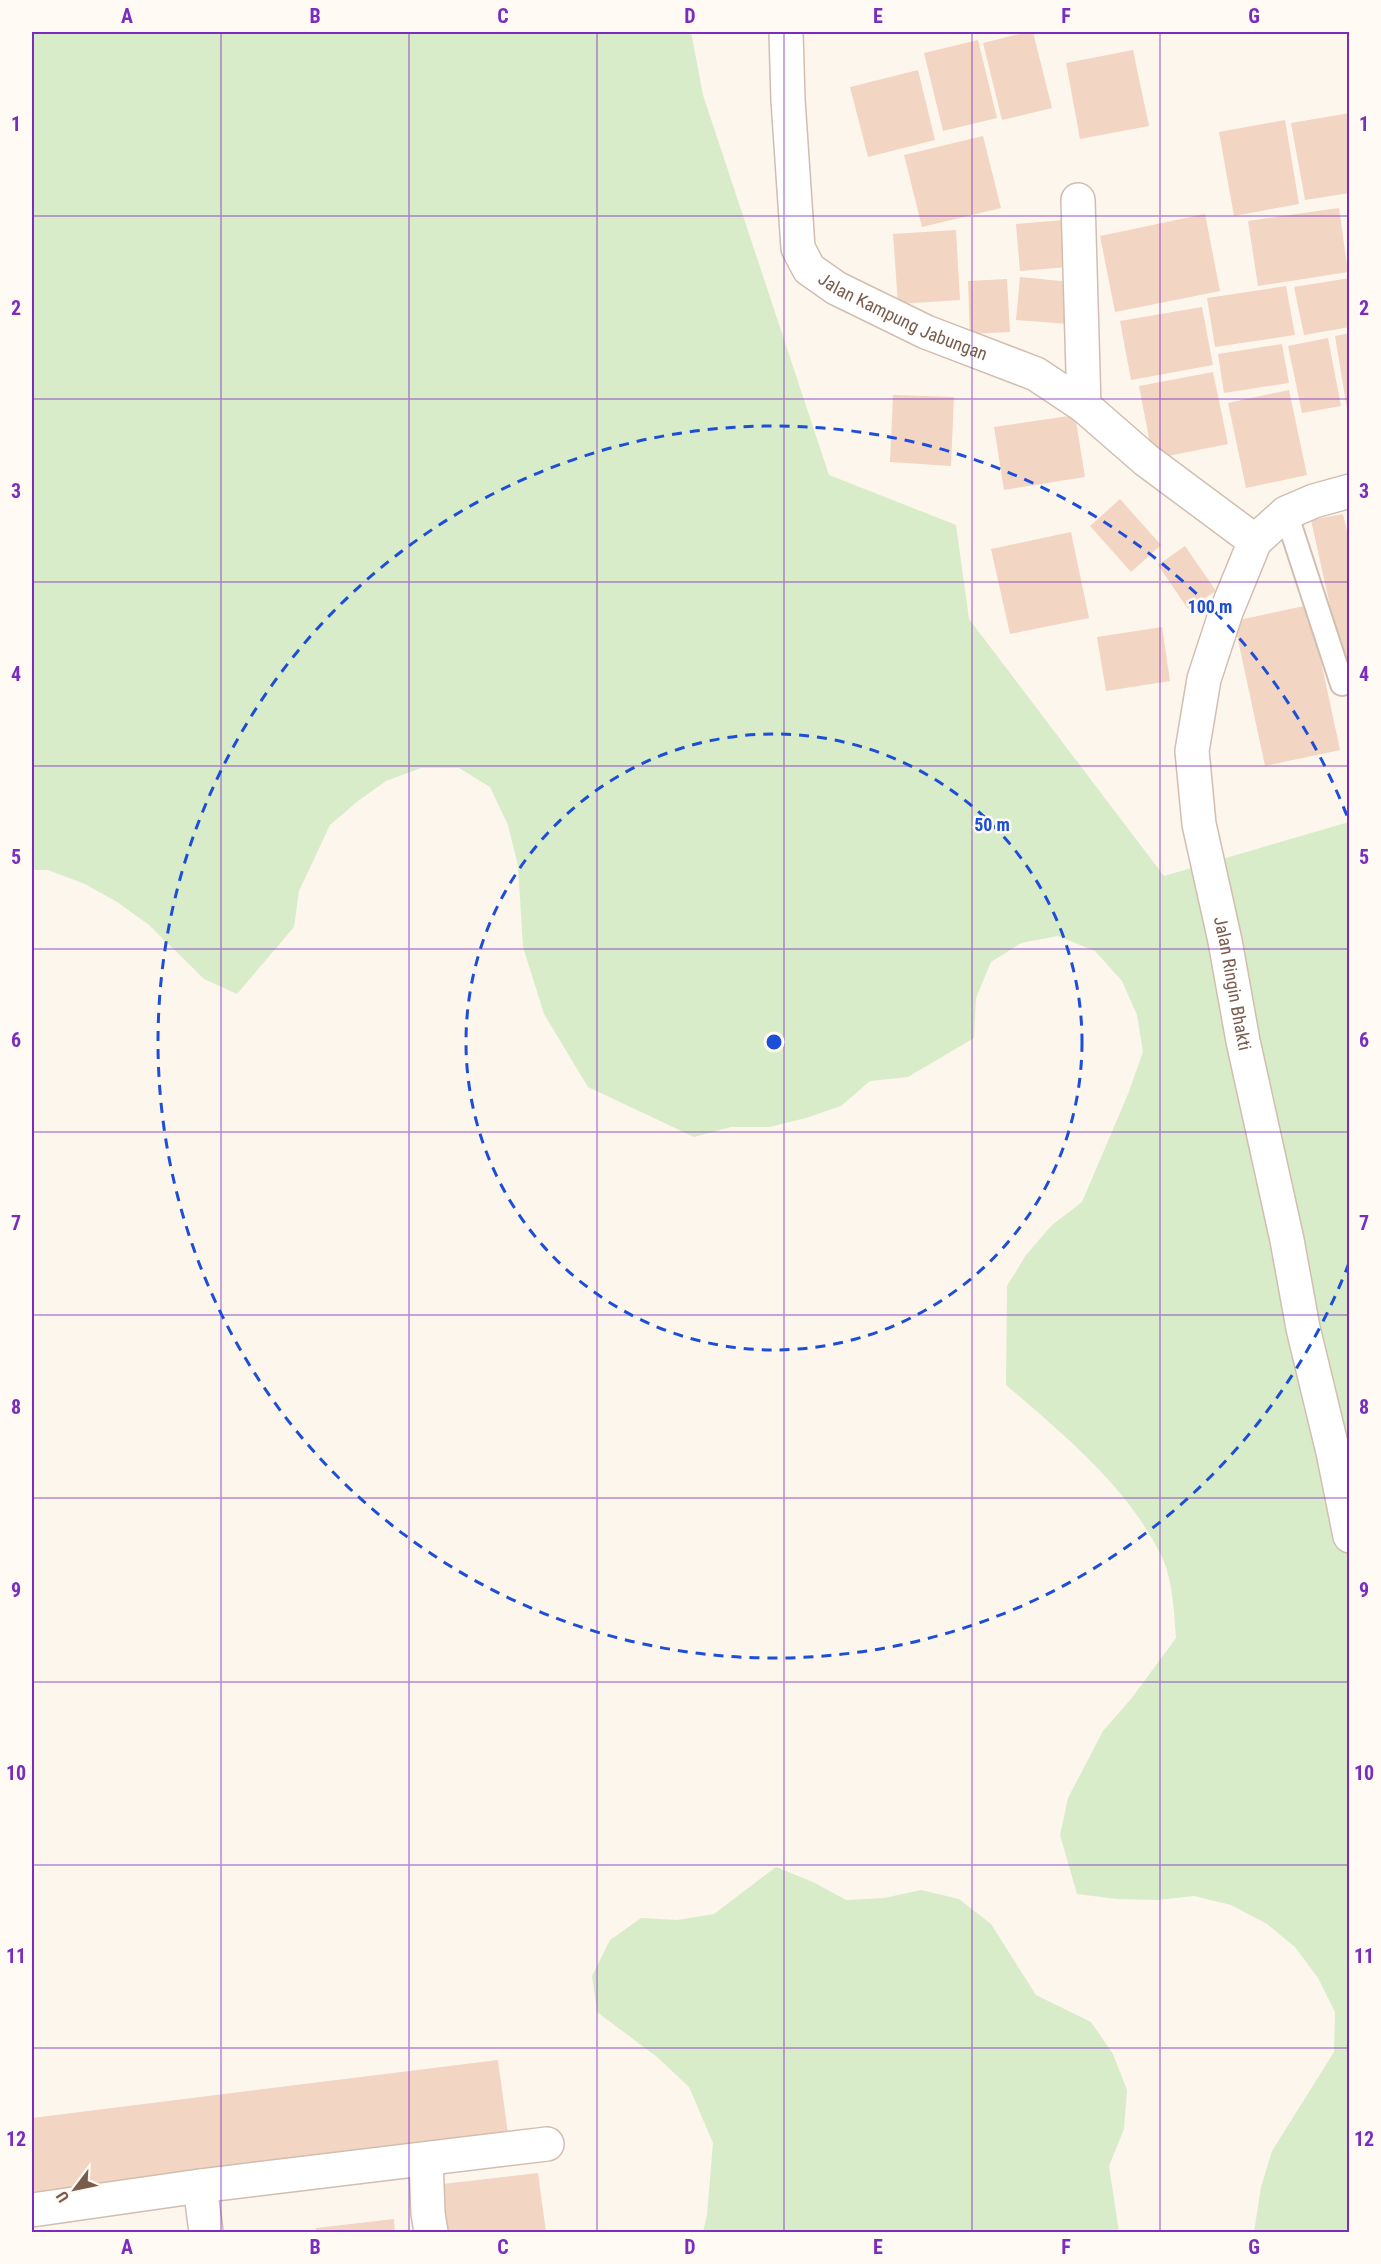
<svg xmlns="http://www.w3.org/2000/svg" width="1381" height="2264" viewBox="0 0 1381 2264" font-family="'Roboto Condensed',sans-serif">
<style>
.green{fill:#d8ecc9}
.building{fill:#f3d5c3}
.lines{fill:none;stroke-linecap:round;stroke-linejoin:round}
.service-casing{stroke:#d1beb0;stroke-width:26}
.minor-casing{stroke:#d1beb0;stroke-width:36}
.tertiary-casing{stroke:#d1beb0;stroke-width:36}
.service{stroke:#fff;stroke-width:22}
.minor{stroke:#fff;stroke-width:33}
.tertiary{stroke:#fff;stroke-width:33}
.grid{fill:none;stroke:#7b2cbf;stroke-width:1.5;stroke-opacity:0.55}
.ring{fill:none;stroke:#1d4ed8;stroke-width:3;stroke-dasharray:10 8}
.labels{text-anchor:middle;stroke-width:5;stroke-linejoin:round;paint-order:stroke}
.street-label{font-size:18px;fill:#7a5c4d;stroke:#fffaf3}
.centre{fill:#1d4ed8;stroke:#fffaf3;stroke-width:3}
.ring-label{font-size:18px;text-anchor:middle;font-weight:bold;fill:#1d4ed8;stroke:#fffaf3;stroke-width:5;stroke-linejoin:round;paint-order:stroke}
.neatline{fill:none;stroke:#7b2cbf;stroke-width:2}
.grid-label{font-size:20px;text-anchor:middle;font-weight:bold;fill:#7b2cbf}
</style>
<rect width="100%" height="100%" fill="#fdf6ec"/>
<path class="green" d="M32,32H691L703,95L829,475L956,525L969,619L1164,876L1349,822V2232H1254L1261,2187L1272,2151L1334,2052L1335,2012L1318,1978L1295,1947L1267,1924L1231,1905L1194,1896L1157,1900L1117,1899L1077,1894L1060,1835L1068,1798L1103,1731L1131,1699L1176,1638C1174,1612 1173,1581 1162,1557C1127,1486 1065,1436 1006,1385L1007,1286L1026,1255L1052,1225L1082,1202L1128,1094L1143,1052L1137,1015L1122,981L1095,951L1058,936L1021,943L991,962L976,998L974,1038L908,1077L870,1081L841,1106L806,1118L769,1127H731L694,1137L588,1087L544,1014L523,947L518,866L508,825L490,787L459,768H421L386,781L358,801L330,825L299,891L294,927L237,994L204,979L149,925L117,902L85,884L48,870H32Z
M776,1867L813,1882L846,1900L884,1898L921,1890L959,1899L991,1924L1036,1995L1091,2022L1113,2054L1127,2090L1124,2129L1109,2166L1119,2232H703L707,2215L713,2143L689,2087L657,2057L597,2012L592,1976L610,1940L641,1918L677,1920L714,1914Z"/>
<path class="building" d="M1027,32H1033L1052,108L1002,120L983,43Z
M978,40L997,118L943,131L924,53Z
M1133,50L1149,126L1080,139L1066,63Z
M918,70L935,140L868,157L850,87Z
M1350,113V193L1305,200L1291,123Z
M1285,120L1299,204L1234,216L1219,132Z
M983,136L1001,208L922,227L904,155Z
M1339,208L1348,272L1258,286L1248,221Z
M1205,214L1220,291L1115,312L1100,236Z
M1064,220L1068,267L1020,271L1016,224Z
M956,230L960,300L898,304L893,234Z
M1020,277L1071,282L1068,324L1016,320Z
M1350,278V327L1304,335L1294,287Z
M1007,279L1010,332L970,334L968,281Z
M1286,286L1295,335L1215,347L1207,298Z
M1202,307L1213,365L1131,380L1120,321Z
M1350,333V415H1348L1335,336Z
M1328,338L1341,406L1302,413L1288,346Z
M1282,344L1289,383L1224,393L1218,354Z
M1213,372L1228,444L1153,459L1139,386Z
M1289,390L1307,475L1246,488L1228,403Z
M893,395L954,397L951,466L890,462Z
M1075,415L1085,477L1004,490L994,427Z
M1120,499L1161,545L1131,572L1090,526Z
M1343,514L1350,544V667L1344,669L1311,520Z
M1071,532L1089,618L1010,634L991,549Z
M1185,546L1216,591L1188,609L1158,565Z
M1309,605L1340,750L1265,766L1234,621Z
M1162,627L1170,681L1106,691L1097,637Z
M498,2060L508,2134L32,2193V2118Z
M538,2173L546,2232H448L443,2184Z
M394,2219L395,2232H316V2228Z"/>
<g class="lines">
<g class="service-casing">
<path id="service" d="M1286,513L1342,684"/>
</g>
<g class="minor-casing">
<g id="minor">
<path id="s1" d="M786,32L788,100L798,248L809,269L836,288L926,332L1036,374L1084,406L1146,460L1255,541"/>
<path d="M1078,200L1084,406"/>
<path d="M426,2159L428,2213L431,2232"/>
<path d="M200,2186L206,2232"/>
<path d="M32,2210L200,2186L547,2144"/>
</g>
</g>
<g class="tertiary-casing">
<g id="tertiary">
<path id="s2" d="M1350,491L1314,501L1286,513L1255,541L1226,612L1204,679L1192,751L1199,824L1225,941L1243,1041L1287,1240L1303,1328L1333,1452L1350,1536"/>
</g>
</g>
<use href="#service" class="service"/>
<use href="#minor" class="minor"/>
<use href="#tertiary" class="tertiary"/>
</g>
<path class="grid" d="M221,32V2232M409,32V2232M597,32V2232M784,32V2232M972,32V2232M1160,32V2232M32,216H1350M32,399H1350M32,582H1350M32,766H1350M32,949H1350M32,1132H1350M32,1315H1350M32,1498H1350M32,1682H1350M32,1865H1350M32,2048H1350"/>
<g class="ring">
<circle cx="774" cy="1042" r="308"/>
<path d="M1349 1263A616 616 0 1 1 1349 821"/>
</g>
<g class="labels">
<g class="street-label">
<text dy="6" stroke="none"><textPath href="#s1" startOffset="346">Jalan Kampung Jabungan</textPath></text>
<text dy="6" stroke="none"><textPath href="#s2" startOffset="566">Jalan Ringin Bhakti</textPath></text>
</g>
</g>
<circle cx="774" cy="1042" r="9" class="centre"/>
<g class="ring-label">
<text x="1210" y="613">100 m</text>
<text x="992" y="831">50 m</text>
</g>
<rect width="1381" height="2264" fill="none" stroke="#fffaf3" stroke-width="66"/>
<g transform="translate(75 2189) rotate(238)" stroke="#fffaf3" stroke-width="4.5" paint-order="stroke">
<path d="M0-4.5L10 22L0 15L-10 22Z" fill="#7a5c4d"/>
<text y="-9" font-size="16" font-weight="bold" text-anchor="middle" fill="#7a5c4d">U</text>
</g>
<rect x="33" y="33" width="1315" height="2198" class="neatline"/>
<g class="grid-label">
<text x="127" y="23">A</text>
<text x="315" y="23">B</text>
<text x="503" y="23">C</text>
<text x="690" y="23">D</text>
<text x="878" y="23">E</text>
<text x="1066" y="23">F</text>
<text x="1254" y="23">G</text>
<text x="16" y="131">1</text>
<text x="1364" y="131">1</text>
<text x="16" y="315">2</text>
<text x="1364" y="315">2</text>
<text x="16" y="498">3</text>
<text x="1364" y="498">3</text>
<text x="16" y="681">4</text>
<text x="1364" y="681">4</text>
<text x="16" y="864">5</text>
<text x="1364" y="864">5</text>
<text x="16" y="1047">6</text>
<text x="1364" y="1047">6</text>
<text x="16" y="1230">7</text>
<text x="1364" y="1230">7</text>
<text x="16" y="1414">8</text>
<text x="1364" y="1414">8</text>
<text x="16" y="1597">9</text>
<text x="1364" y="1597">9</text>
<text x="16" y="1780">10</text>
<text x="1364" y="1780">10</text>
<text x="16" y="1963">11</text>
<text x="1364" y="1963">11</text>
<text x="16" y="2146">12</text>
<text x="1364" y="2146">12</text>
<text x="127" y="2254">A</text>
<text x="315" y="2254">B</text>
<text x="503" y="2254">C</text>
<text x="690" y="2254">D</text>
<text x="878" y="2254">E</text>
<text x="1066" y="2254">F</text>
<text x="1254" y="2254">G</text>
</g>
</svg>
